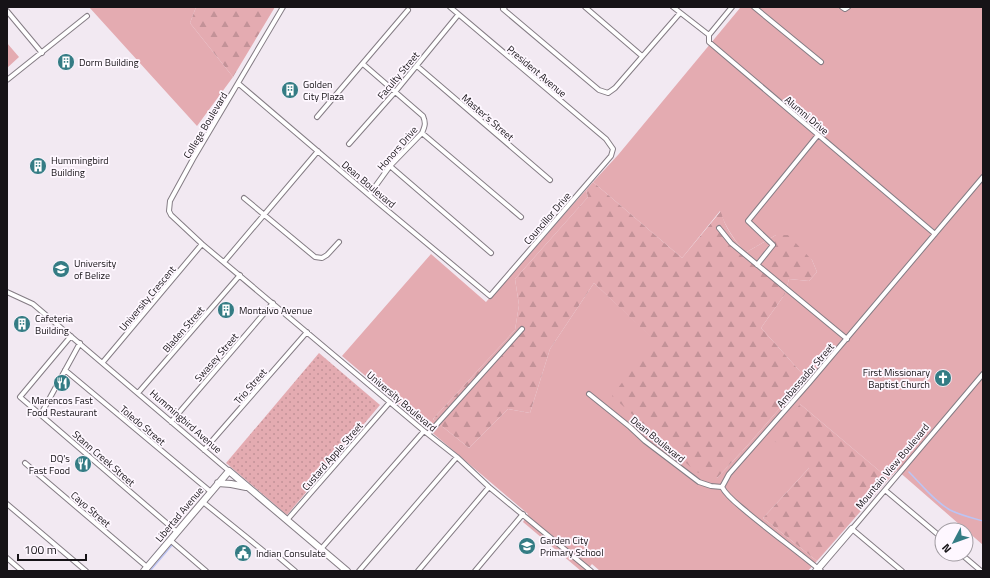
<svg xmlns="http://www.w3.org/2000/svg" width="990" height="578" viewBox="0 0 990 578" font-family="'Titillium Web',sans-serif">
<style>
.grass{fill:#e4abb1}
.forest{fill:url(#forest-firs)}
.park{fill:url(#park-dots)}
.lines{fill:none;stroke-linecap:round;stroke-linejoin:round}
.stream{stroke:#bbc4f4;stroke-width:1.5}
.street-casing{stroke:#847c84;stroke-width:6}
.secondary-casing{stroke:#847c84;stroke-width:8}
.street{stroke:#fff;stroke-width:4}
.secondary{stroke:#fff;stroke-width:6}
.labels{text-anchor:middle;stroke-width:3.5;stroke-linejoin:round;paint-order:stroke}
.poi-label{font-size:10px;fill:#161317;stroke:#fef7ff;text-anchor:start}
.street-label{font-size:10px;fill:#161317;stroke:#fef7ff}
</style>
<defs>
<pattern id="forest-firs" width="22" height="20" patternUnits="userSpaceOnUse"><rect width="22" height="20" fill="#e4abb1"/><path d="M5 1l3.5 6h-7zM16 11l3.5 6h-7z" fill="#c39298"/></pattern>
<pattern id="park-dots" width="8" height="8" patternUnits="userSpaceOnUse"><rect width="8" height="8" fill="#e4abb1"/><path d="M2 2h.1M6 6h.1" fill="none" stroke="#c39298" stroke-width="1.8" stroke-linecap="round"/></pattern>
</defs>
<rect width="100%" height="100%" fill="#f2e9f2"/>
<path class="grass" d="M89,7H196L190,23L233,77L197,126Z
M740,7H983V545L897,470L889,479L800,404L809,468L763,518L817,561L808,571H600L592,564L586,571H581L523,522L528,514L342,356L431,254L486,302L586,190L588,197L515,279L519,305L515,330L433,419L469,448L508,409L530,413L550,349L594,283L655,340L717,478L747,446L806,378L761,328L785,294L789,279L809,281L817,272L812,260L776,235L745,253C735,240 725,227 720,211L682,258L593,182L618,155L740,8Z
M7,43L19,57L7,68Z"/>
<path class="forest" d="M196,7H275L233,77L190,23Z
M593,182L682,258L721,211C724,227 735,240 745,253L776,235H788L812,260L817,272L809,281L789,279L785,294L761,328L806,378L747,446L717,478L696,472L612,396L654,340L594,283L550,349L530,413L508,409L469,448L433,419L515,330L519,305L515,279L588,197L586,190Z
M800,404L889,479L817,561L763,518L809,468L773,440Z"/>
<path class="park" d="M319,353L380,405L287,515L226,463Z"/>
<g class="lines">
<path class="stream" d="M909,472C922,485 934,501 950,510C960,515 972,518 983,521
M147,563L169,537
M150,571L173,544"/>
<g class="street-casing">
<path id="street" d="M283,7L193,159L170,201L169,211L171,215L202,244L424,431L457,457L489,487L591,571
M505,7L503,9L599,90L608,93L615,88L680,13
M585,7L642,56
M673,7L709,35
M754,7L821,62
M842,7L845,9L848,7
M7,11L42,53
M709,35V42L935,234
M709,35L732,7
M363,64L423,116C426,123 425,126 422,133L390,166L369,195
M417,66L550,180
M7,80L87,16
M239,84L376,201L490,296L611,156L613,149L606,139L450,7
M317,117L408,10
M422,133L521,217
M349,144L395,92L458,15
M390,166L491,253
M244,198L315,257L322,258L327,255L339,242
M719,228L731,243L847,339
M224,262L318,151
M757,265L773,245L748,221L818,135
M7,292L33,304L229,471
M71,336L20,397L177,532
M103,362L202,244
M65,370L211,492
M138,393L240,275
M589,394L630,427L645,441L699,482L711,486L722,487
M41,414L80,343
M171,422L273,303
M428,434L522,329
M204,450L307,332
M25,463L147,567
M885,490L942,538
M203,502L266,553L275,554L295,571
M7,504L86,571
M287,520L390,402
M170,540L206,571
M321,549L424,431
M961,554L981,571
M7,558L22,571
M359,571L457,457
M418,571L489,487
M475,571L523,514
M821,571C797,551 772,533 748,513C739,505 727,497 722,487L729,474L809,383L983,177
M902,571L852,529L983,374"/>
</g>
<g class="secondary-casing">
<path id="secondary" d="M218,483L231,484L246,487
M144,571L229,471L347,571
M816,571L852,529"/>
</g>
<use href="#street" class="street"/>
<use href="#secondary" class="secondary"/>
</g>
<defs>
<g id="building-disc" transform="scale(0.9)"><circle r="9.5" fill="#347c84" stroke="#fef7ff"/><path d="M-4-6H4V6H1V3H-1V6H-4ZM-2.5-4.3h1.7v1.8h-1.7ZM.8-4.3h1.7v1.8H.8ZM-2.5-1h1.7V.8h-1.7ZM.8-1h1.7V.8H.8Z" fill="#fff"/></g>
<g id="university-disc" transform="scale(0.9)"><circle r="9.5" fill="#347c84" stroke="#fef7ff"/><path d="M0-5L7-2L0 1L-7-2ZM-4 1L0 2.5L4 1V4Q0 6-4 4Z" fill="#fff"/></g>
<g id="church-disc" transform="scale(0.9)"><circle r="9.5" fill="#347c84" stroke="#fef7ff"/><path d="M-1.2-6h2.4v3.5h3.3v2.4h-3.3V6h-2.4V-.1h-3.3v-2.4h3.3Z" fill="#fff"/></g>
<g id="restaurant-disc" transform="scale(0.9)"><circle r="9.5" fill="#347c84" stroke="#fef7ff"/><path d="M-5-6h1v4h1v-4h1v4h1v-4h1v5L-1.5 .5V6h-2V.5L-5-1ZM5-6V6H3V1.5H1.5Q1.5-4 5-6Z" fill="#fff"/></g>
<g id="school-disc" transform="scale(0.9)"><circle r="9.5" fill="#347c84" stroke="#fef7ff"/><path d="M0-5L7-2L0 1L-7-2ZM-4 1L0 2.5L4 1V4Q0 6-4 4Z" fill="#fff"/></g>
<g id="civic-disc" transform="scale(0.9)"><circle r="9.5" fill="#347c84" stroke="#fef7ff"/><path d="M-.6-6.5H3V-4.5H.6V-3L4-1V1h2V6H-6V1h2V-1L-.6-3ZM-1.2 2.5V6h2.4V2.5Z" fill="#fff"/></g>
</defs>
<g fill-rule="evenodd">
<use href="#building-disc" x="66" y="62"/>
<use href="#building-disc" x="290" y="90"/>
<use href="#building-disc" x="38" y="166"/>
<use href="#university-disc" x="61" y="269"/>
<use href="#building-disc" x="226" y="310"/>
<use href="#building-disc" x="22" y="324"/>
<use href="#church-disc" x="943" y="378"/>
<use href="#restaurant-disc" x="62" y="383"/>
<use href="#restaurant-disc" x="83" y="464"/>
<use href="#school-disc" x="527" y="546"/>
<use href="#civic-disc" x="243" y="553"/>
</g>
<g class="labels">
<g class="poi-label">
<text x="79" y="66">Dorm Building</text>
<text x="303" y="88">Golden<tspan x="303" dy="12">City Plaza</tspan></text>
<text x="51" y="164">Hummingbird<tspan x="51" dy="12">Building</tspan></text>
<text x="74" y="267">University<tspan x="74" dy="12">of Belize</tspan></text>
<text x="239" y="314">Montalvo Avenue</text>
<text x="35" y="322">Cafeteria<tspan x="35" dy="12">Building</tspan></text>
<text x="930" y="376" text-anchor="end">First Missionary<tspan x="930" dy="12">Baptist Church</tspan></text>
<text x="62" y="404" text-anchor="middle">Marencos Fast<tspan x="62" dy="12">Food Restaurant</tspan></text>
<text x="70" y="462" text-anchor="end">DQ's<tspan x="70" dy="12">Fast Food</tspan></text>
<text x="540" y="544">Garden City<tspan x="540" dy="12">Primary School</tspan></text>
<text x="256" y="557">Indian Consulate</text>
</g>
<g class="street-label">
<text transform="translate(537 71) rotate(40)" y="4">President Avenue</text>
<text transform="translate(398 75) rotate(-50)" y="4">Faculty Street</text>
<text transform="translate(807 115) rotate(40)" y="4">Alumni Drive</text>
<text transform="translate(488 117) rotate(41)" y="4">Master's Street</text>
<text transform="translate(205 125) rotate(-59)" y="4">College Boulevard</text>
<text transform="translate(397 148) rotate(-49)" y="4">Honors Drive</text>
<text transform="translate(369 184) rotate(40)" y="4">Dean Boulevard</text>
<text transform="translate(547 218) rotate(-49)" y="4">Councillor Drive</text>
<text transform="translate(147 298) rotate(-50)" y="4">University Crescent</text>
<text transform="translate(183 329) rotate(-49)" y="4">Bladen Street</text>
<text transform="translate(216 357) rotate(-49)" y="4">Swasey Street</text>
<text transform="translate(805 375) rotate(-49)" y="4">Ambassador Street</text>
<text transform="translate(250 386) rotate(-49)" y="4">Trio Street</text>
<text transform="translate(402 401) rotate(40)" y="4">University Boulevard</text>
<text transform="translate(186 421) rotate(41)" y="4">Hummingbird Avenue</text>
<text transform="translate(143 425) rotate(40)" y="4">Toledo Street</text>
<text transform="translate(658 439) rotate(39)" y="4">Dean Boulevard</text>
<text transform="translate(332 456) rotate(-49)" y="4">Custard Apple Street</text>
<text transform="translate(104 458) rotate(41)" y="4">Stann Creek Street</text>
<text transform="translate(892 466) rotate(-50)" y="4">Mountain View Boulevard</text>
<text transform="translate(91 509) rotate(41)" y="4">Cayo Street</text>
<text transform="translate(179 514) rotate(-50)" y="4">Libertad Avenue</text>
</g>
</g>
<rect width="990" height="578" fill="none" stroke="#161317" stroke-width="16"/>
<g transform="translate(954 542) rotate(229)"><circle r="19" fill="#fef7ff" stroke="#a19ca2"/>
<path d="M0-3L7 15L0 10L-7 15Z" fill="#347c84"/>
<text y="-6" font-size="11" font-weight="bold" text-anchor="middle" fill="#161317">N</text>
</g>
<path d="M18 554v6h68v-6" fill="none" stroke="#161317" stroke-width="2"/>
<text x="24" y="554" font-size="12" fill="#161317" stroke="#fef7ff" stroke-width="3" paint-order="stroke">100 m</text>
</svg>
